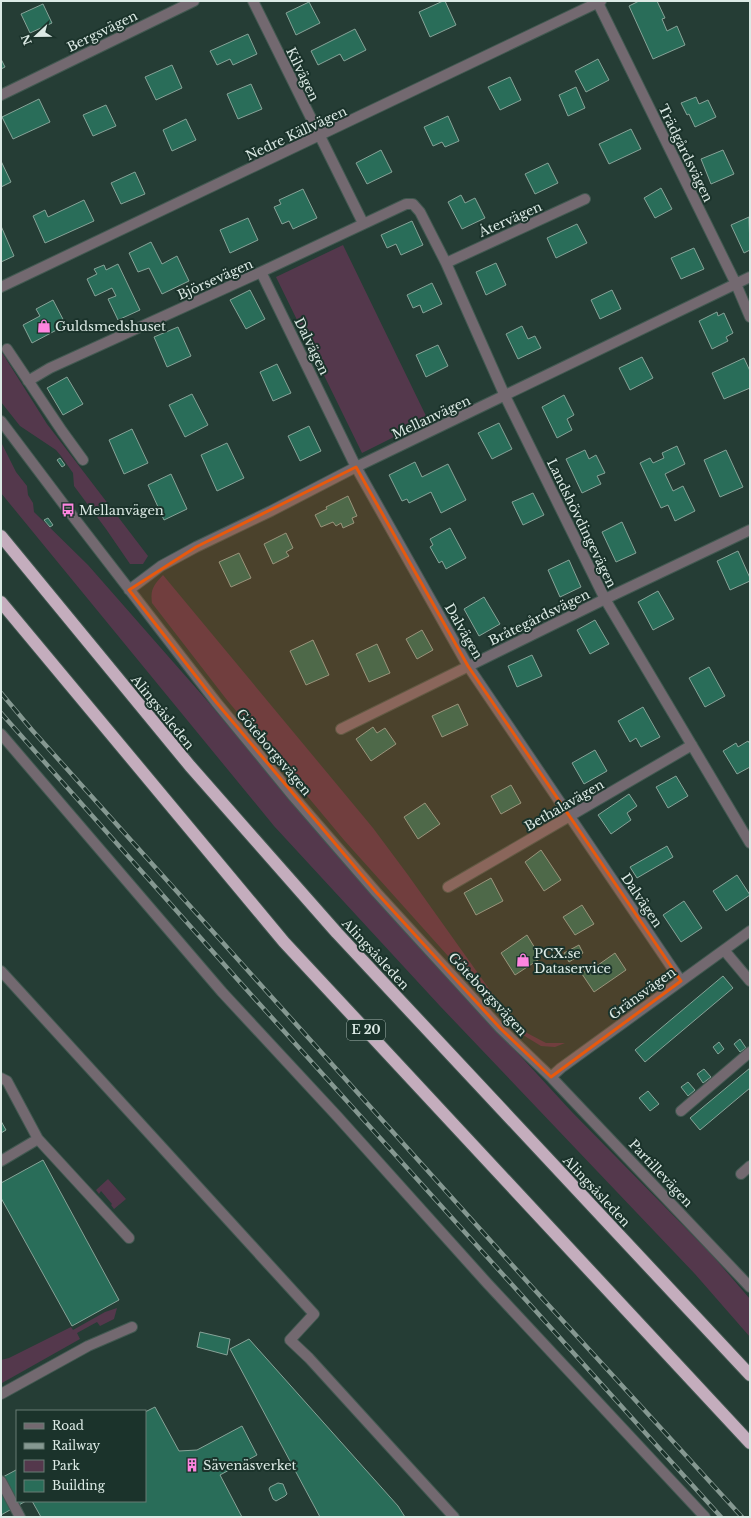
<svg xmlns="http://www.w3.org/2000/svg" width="751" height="1518" viewBox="0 0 751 1518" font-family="'Libre Baskerville',serif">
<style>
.green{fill:#54384c}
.building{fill:#296d59;stroke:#87a398}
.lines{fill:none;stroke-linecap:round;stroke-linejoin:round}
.minor-casing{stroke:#425951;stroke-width:12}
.highway-casing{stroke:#425951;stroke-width:14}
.minor{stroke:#736970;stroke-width:10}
.highway{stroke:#c4adbd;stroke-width:12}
.rail-casing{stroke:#859891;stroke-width:4.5}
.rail{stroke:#1b332b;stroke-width:3;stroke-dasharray:9;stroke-linecap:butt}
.marked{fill:#e8590c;fill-opacity:0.2;stroke:#e8590c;stroke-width:3;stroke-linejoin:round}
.labels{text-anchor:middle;stroke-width:4;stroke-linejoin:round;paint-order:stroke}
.shield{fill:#1b332b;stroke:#a2b3ad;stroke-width:1}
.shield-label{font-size:12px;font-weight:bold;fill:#dceae5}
.street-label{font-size:13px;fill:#dceae5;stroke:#1b332b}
.poi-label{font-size:13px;fill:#dceae5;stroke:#1b332b;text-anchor:start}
</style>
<rect width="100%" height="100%" fill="#253d35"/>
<path class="green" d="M343,245L428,420L362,453L276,277Z
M1,351L47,424L148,556L143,564H130L106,529L74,486L73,473L61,456L56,450L20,426L1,402Z
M1,442L16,472L27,486L28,495L33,503L34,512L88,565L203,696L363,885L571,1111L712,1255L750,1299V1337L695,1274L440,1006L274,826L1,493Z
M163,575L373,828L408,875L502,1007L527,1033L546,1043H565L555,1047L541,1046L523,1035L483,995L344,840L227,700L152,603C150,589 154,585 163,575Z
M108,1179L126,1199L114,1209L111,1205L112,1204L101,1191L99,1194L96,1190Z
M117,1308L114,1319L100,1326L97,1322L77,1333L80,1339L2,1383L1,1360L9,1358L71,1327L73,1330L105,1312Z"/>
<path class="building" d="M443,1H445L456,25L430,37L419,12Z
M639,1H657L665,18L662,19L667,31L677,26L685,45L653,59L629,6Z
M309,2L320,23L296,35L286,13Z
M43,4L52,23L30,33L21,14Z
M355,29L366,50L344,61L340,54L318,65L311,51Z
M248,34L257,54L233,65L230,59L217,65L210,51Z
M1,59L5,67L1,69Z
M598,59L609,80L586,92L575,71Z
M172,65L182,88L156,100L145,77Z
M510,77L521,100L500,110L488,87Z
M251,84L262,109L238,119L227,94Z
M576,87L585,108L568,116L559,95Z
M696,97L699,104L708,100L716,117L695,127L689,114L687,115L681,103Z
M39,99L50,122L13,139L2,117Z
M106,105L116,126L93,136L83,115Z
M448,116L459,141L445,147L442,142L433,146L424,127Z
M186,119L196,140L172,151L163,130Z
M631,129L641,149L609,164L599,144Z
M381,150L392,172L367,184L356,163Z
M723,150L734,174L711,184L701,159Z
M1,161L11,182L1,187Z
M548,163L558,183L535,194L525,174Z
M135,172L145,194L121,204L111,183Z
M661,188L672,209L655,218L644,198Z
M303,189L317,218L293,229L289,221L282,224L274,207L281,204L279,200Z
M461,195L465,203L475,198L485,218L462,229L448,202Z
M84,200L94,221L45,243L33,216L45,210L48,217Z
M749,217L750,250L744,253L731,225Z
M248,218L258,240L230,253L220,230Z
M412,221L423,245L401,255L396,244L387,248L381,235Z
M577,224L587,243L556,258L547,238Z
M1,226L14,256L1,262Z
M151,242L162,264L177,256L189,281L162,294L149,268L138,272L129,253Z
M694,248L704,269L681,279L671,258Z
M496,263L506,285L486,295L476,272Z
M118,264L140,310L118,320L108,299L116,296L112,288L95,296L87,279L97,274L94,269L104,265L106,270Z
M432,283L442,304L423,313L420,305L413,308L407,295Z
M250,290L265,319L246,329L230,300Z
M612,290L621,309L600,319L591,300Z
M53,300L66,325L32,343L23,325L40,316L36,309Z
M717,312L718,316L724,313L733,333L726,337L728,341L712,349L699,321Z
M522,326L528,339L535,336L541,348L518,359L506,334Z
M178,327L191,356L167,367L154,337Z
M438,345L448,366L426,377L416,355Z
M642,357L653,378L630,390L619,368Z
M744,358L750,371V388L724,399L712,373Z
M277,364L291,393L273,401L260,372Z
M67,377L83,404L63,415L47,388Z
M192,394L208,425L185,437L169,405Z
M564,395L574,415L567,419L572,430L557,438L542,407Z
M499,423L512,449L492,459L478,433Z
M309,426L321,451L300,461L288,436Z
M132,429L148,463L124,474L109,440Z
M227,443L244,478L217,491L201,455Z
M677,446L685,464L665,474L673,491L683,486L695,511L675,521L668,505L661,508L640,463L650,458L653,463L664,458L662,453Z
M585,450L589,459L596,455L605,473L597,476L601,484L582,493L566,459Z
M726,450L743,487L720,497L704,460Z
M60,458L65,465L62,467L57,460Z
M415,462L422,477L448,464L466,500L441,513L431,492L409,503L407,499L402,501L389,475Z
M171,474L187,509L164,520L148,485Z
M533,493L544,515L523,525L512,502Z
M348,496L357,516L352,518L354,523L343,528L341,523L336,526L333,522L321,527L315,515L327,509L326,507Z
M48,518L53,525L50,527L44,520Z
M622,522L636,553L616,562L602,532Z
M450,528L466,558L446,569L442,561L439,563L430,547L433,545L430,539Z
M286,533L293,548L286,552L289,556L273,564L264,544Z
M738,551L750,578V581L730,590L717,561Z
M239,553L251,578L231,587L219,562Z
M569,560L581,587L560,597L548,570Z
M658,591L674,619L653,630L638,602Z
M484,597L500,624L479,636L464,609Z
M595,620L609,644L590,654L577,630Z
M422,630L433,650L417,659L406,639Z
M313,640L329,675L306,685L290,651Z
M377,644L390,673L369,682L356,654Z
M532,655L542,676L517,687L508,666Z
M709,667L725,696L705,707L689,678Z
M458,704L468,725L442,737L432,716Z
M643,707L660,737L641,747L636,738L630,742L618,721Z
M373,727L377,733L385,728L396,744L371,761L356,739Z
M748,741L750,744V767L737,774L723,751L736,743L738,747Z
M595,750L607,771L584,784L572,763Z
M676,776L688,796L668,808L656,787Z
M511,785L521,803L501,814L491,796Z
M629,794L637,806L627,813L631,820L611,834L598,815Z
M425,803L440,824L418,839L404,817Z
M667,846L673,857L637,878L630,867Z
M541,850L561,880L544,891L525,862Z
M737,875L750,895L726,911L713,891Z
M491,878L503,901L476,915L464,893Z
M684,901L702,928L681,942L663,915Z
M582,905L594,924L575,935L563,917Z
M527,935L541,958L515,975L501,953Z
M579,945L583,953L569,962L564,953Z
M615,953L626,970L594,992L582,974L589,968L591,970Z
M723,976L733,988L645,1062L635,1050Z
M740,1039L746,1048L740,1052L734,1044Z
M719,1042L724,1049L718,1054L713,1047Z
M750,1068V1088L700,1130L690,1118Z
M704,1069L711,1077L703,1083L697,1074Z
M688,1082L695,1090L688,1096L681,1087Z
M648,1091L659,1104L650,1111L639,1098Z
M1,1121L6,1130L1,1133Z
M43,1160L119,1300L72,1326L1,1198V1183Z
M200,1332L230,1339L227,1355L197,1347Z
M249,1339L398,1506L405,1517H320L230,1349Z
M155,1407L179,1451L197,1450L242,1426L257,1455L220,1475L242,1517H41L32,1501H145V1412Z
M16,1470L17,1473V1501H26L1,1515V1478Z
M278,1483L283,1484L287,1494L285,1496L276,1501L273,1499L269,1489L270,1487Z"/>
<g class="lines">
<g class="minor-casing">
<path id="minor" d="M253,1L363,223
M597,1L736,284L750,317
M1,95L194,1
M446,263L585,199
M261,272L356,467L468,666L681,981
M1,287L601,1
M7,349L62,431L83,460
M28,381L50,368L261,272L406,204H413L420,212L446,263L505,396L605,599L750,843
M1,421L68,510L216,702L293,796L376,892L500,1028L552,1078L750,1287
M129,590L161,566L196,547L271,511L356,467L750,277
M341,729L605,599L750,530
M1,734L222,992L337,1116L487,1283L705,1517
M448,887L692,745
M724,950L750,981
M1,971L314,1314L290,1340L309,1358L454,1517
M551,1077L561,1068L750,931
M1,1078L7,1081L38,1139L129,1238
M681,1111L750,1052
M1,1161L38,1139
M741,1174L750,1166
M1,1394L88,1346L132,1327
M1,1481L20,1517"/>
</g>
<g class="highway-casing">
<path id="highway" d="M1,536L190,766L337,933L750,1375
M1,602L284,942L750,1443"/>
</g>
<use href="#minor" class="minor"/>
<use href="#highway" class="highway"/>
<g class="rail-casing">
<path id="rail" d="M1,693L32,730L532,1287L742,1517
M1,713L238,980L721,1517"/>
</g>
<use href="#rail" class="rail"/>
</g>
<path class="marked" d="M356,467L468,666L681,981L551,1077L500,1028L376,892L216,702L129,590L196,547Z"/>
<defs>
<g id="shop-bare" transform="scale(1.08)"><path d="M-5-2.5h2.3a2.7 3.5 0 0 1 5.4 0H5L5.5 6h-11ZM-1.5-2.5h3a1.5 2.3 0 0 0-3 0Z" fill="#fe85e0" stroke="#1b332b" stroke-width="2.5" paint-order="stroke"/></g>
<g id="bus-bare" transform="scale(1.08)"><path d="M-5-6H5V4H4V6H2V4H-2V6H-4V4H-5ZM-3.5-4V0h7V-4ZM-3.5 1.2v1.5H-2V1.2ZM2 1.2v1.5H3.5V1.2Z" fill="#fe85e0" stroke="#1b332b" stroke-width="2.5" paint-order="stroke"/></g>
<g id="building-bare" transform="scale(1.08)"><path d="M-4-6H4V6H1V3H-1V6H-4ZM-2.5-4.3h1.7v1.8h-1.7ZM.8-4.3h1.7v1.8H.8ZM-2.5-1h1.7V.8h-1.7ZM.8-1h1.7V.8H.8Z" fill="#fe85e0" stroke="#1b332b" stroke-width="2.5" paint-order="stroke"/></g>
</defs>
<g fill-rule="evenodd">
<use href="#shop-bare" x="44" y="326"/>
<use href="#bus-bare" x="68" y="510"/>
<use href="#shop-bare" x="523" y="960"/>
<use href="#building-bare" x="192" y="1465"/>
</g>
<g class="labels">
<rect class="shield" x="347" y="1020" width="38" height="20" rx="3"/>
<g class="shield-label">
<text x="366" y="1034">E 20</text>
</g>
<g class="street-label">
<text transform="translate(102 31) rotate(-26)" y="5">Bergsvägen</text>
<text transform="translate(303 74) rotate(64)" y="5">Kilvägen</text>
<text transform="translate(296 133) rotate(-25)" y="5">Nedre Källvägen</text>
<text transform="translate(686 153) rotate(64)" y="5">Trädgårdsvägen</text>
<text transform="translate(510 219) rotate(-24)" y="5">Återvägen</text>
<text transform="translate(215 279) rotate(-24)" y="5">Björsevägen</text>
<text transform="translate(312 346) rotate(64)" y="5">Dalvägen</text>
<text transform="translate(431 417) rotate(-25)" y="5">Mellanvägen</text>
<text transform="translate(582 523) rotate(64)" y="5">Landshövdingevägen</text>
<text transform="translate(539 617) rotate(-26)" y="5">Bråtegårdsvägen</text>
<text transform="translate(464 631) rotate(60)" y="5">Dalvägen</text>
<text transform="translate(163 712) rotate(51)" y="5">Alingsåsleden</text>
<text transform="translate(274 752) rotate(50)" y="5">Göteborgsvägen</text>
<text transform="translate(564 805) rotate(-30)" y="5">Bethalavägen</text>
<text transform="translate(642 900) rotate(56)" y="5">Dalvägen</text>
<text transform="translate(376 954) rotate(47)" y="5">Alingsåsleden</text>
<text transform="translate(642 993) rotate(-36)" y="5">Gränsvägen</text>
<text transform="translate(488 994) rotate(47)" y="5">Göteborgsvägen</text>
<text transform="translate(661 1173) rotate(47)" y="5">Partillevägen</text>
<text transform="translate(597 1191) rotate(47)" y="5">Alingsåsleden</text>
</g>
<g class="poi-label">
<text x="55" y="331">Guldsmedshuset</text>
<text x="79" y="515">Mellanvägen</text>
<text x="534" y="958">PCX.se<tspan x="534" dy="15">Dataservice</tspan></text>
<text x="203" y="1470">Sävenäsverket</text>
</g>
</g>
<rect width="751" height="1518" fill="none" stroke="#dceae5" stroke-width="4"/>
<rect x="16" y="1410" width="130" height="92" fill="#1b332b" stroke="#687c75"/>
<rect x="24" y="1423" width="20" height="6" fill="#736970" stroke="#687c75"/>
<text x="52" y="1430" font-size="12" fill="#dceae5">Road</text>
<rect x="24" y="1443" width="20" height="6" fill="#859891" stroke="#687c75"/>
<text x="52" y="1450" font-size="12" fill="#dceae5">Railway</text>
<rect x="24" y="1460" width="20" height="12" fill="#54384c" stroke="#687c75"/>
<text x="52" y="1470" font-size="12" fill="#dceae5">Park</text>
<rect x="24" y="1480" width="20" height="12" fill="#296d59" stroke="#687c75"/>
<text x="52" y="1490" font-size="12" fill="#dceae5">Building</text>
<g transform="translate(36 36) rotate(248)" stroke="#1b332b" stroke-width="3" paint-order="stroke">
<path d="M0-3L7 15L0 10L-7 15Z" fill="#dceae5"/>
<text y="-6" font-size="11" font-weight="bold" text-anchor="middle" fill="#dceae5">N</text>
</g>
</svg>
